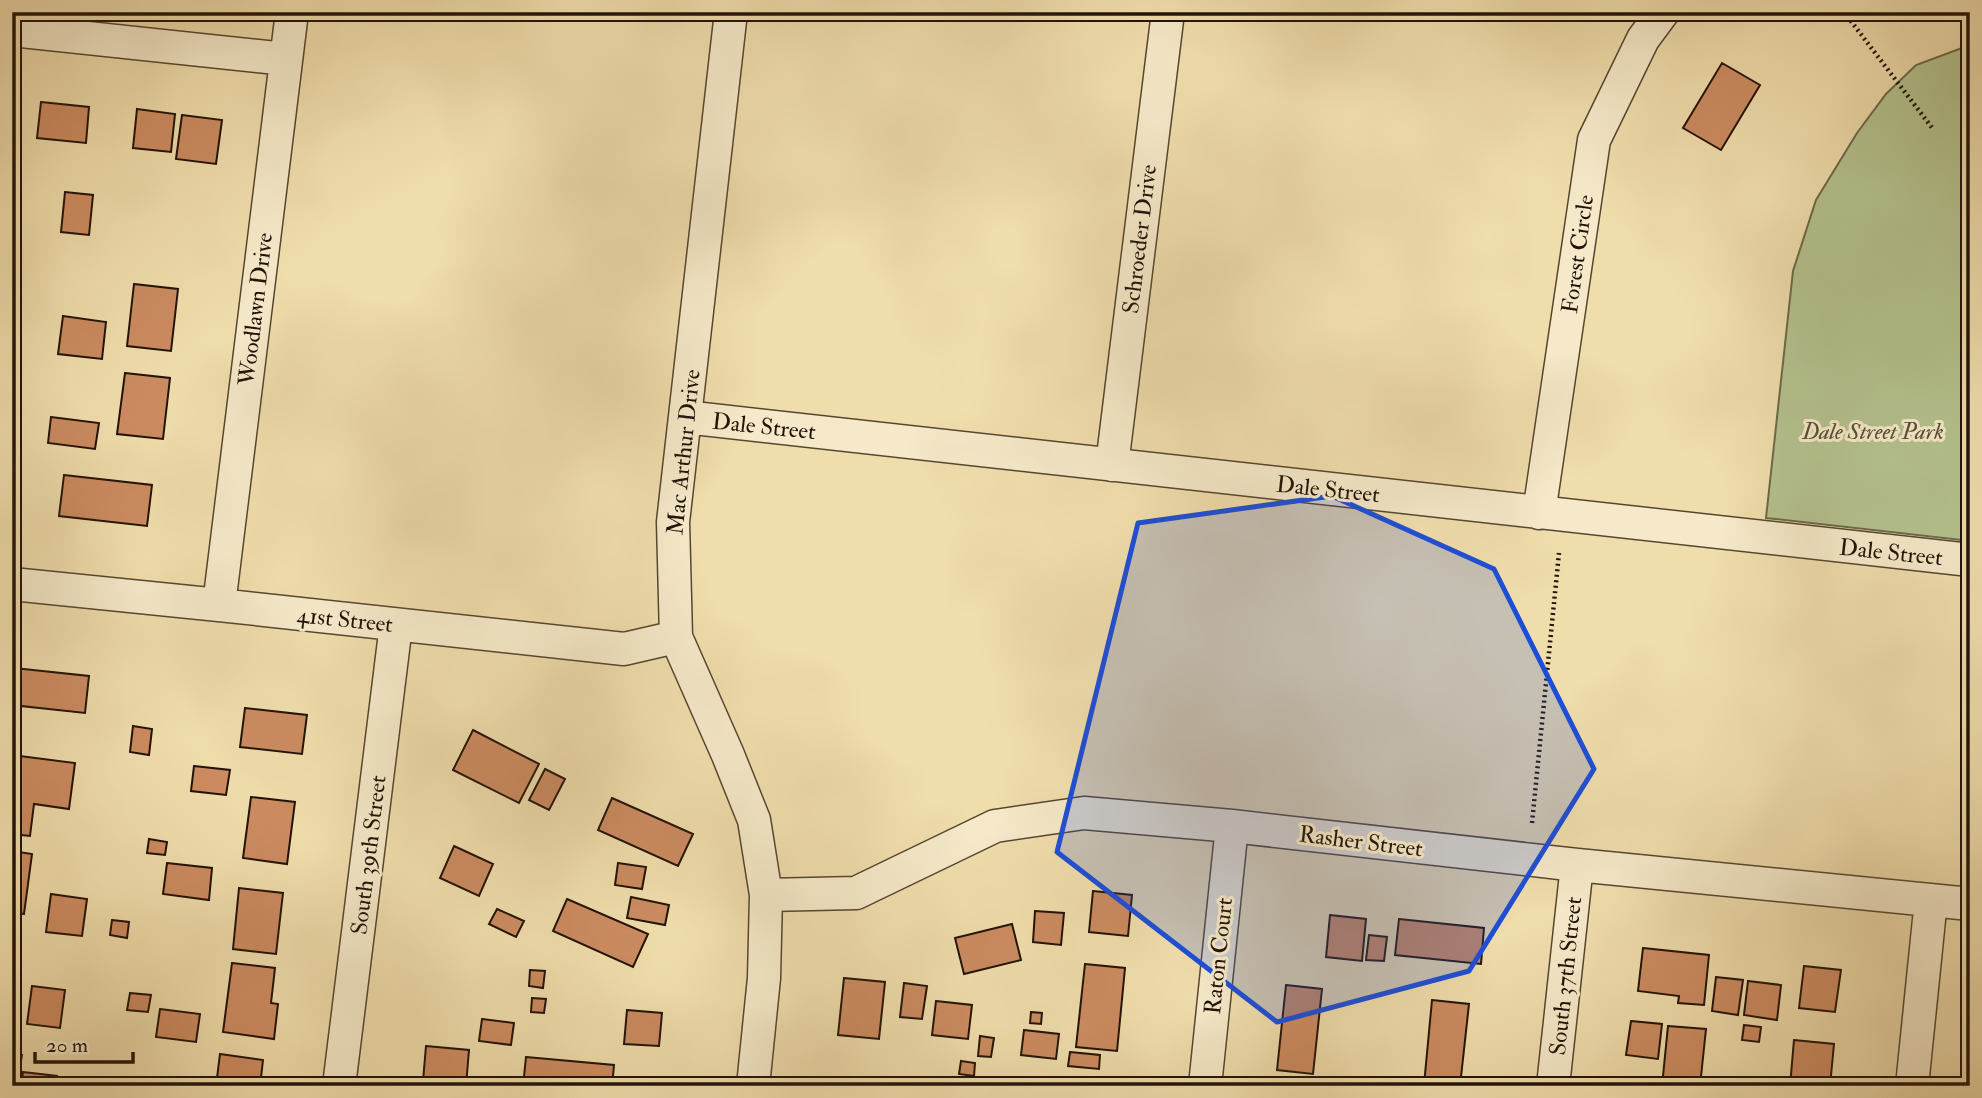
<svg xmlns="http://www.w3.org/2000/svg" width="1982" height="1098" viewBox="0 0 1982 1098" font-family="'IM FELL Double Pica',serif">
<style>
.green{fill:#b4c28e;stroke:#6b6a4a;stroke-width:2}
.building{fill:#cc8b61;stroke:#221307;stroke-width:2}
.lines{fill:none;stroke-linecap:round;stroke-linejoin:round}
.minor-casing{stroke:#564630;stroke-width:35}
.path{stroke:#221307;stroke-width:4.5;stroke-dasharray:2 3.5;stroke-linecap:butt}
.minor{stroke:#f5e9c9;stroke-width:32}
.marked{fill:#1d4ed8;fill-opacity:0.2;stroke:#1d4ed8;stroke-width:5;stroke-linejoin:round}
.labels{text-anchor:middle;stroke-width:6;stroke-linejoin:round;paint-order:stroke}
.street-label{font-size:23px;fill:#221307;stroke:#f5e9c9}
.park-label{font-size:23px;font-style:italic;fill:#555036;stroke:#f5e9c9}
</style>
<rect width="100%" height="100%" fill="#f0ddac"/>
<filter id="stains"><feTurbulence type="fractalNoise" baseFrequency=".00286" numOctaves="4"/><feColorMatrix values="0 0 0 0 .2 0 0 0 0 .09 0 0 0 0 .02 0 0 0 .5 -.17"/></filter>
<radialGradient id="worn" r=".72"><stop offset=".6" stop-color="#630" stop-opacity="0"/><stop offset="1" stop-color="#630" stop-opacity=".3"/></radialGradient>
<path class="green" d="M1970,45V541L1766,518L1793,271L1816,200L1857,133L1886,94L1916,65Z"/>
<path class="building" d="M1722,63L1760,85L1721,150L1683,128Z
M41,102L89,107L86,143L37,138Z
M137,109L175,114L171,152L133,148Z
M182,115L222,120L216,164L176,159Z
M65,192L93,195L89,235L61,232Z
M134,284L178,289L171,351L127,346Z
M63,316L106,322L102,359L58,354Z
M125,373L170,378L163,439L117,434Z
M51,417L99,423L95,449L48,443Z
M12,456H18L13,508H12Z
M64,475L152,485L147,526L59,516Z
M14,668L89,676L85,713L12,705Z
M245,708L307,715L302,754L240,747Z
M133,726L152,729L149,755L130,752Z
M473,730L539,764L519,803L453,770Z
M12,755L75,763L69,809L34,804L30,836L12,834Z
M194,766L230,770L226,795L191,791Z
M545,769L565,779L549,810L529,800Z
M251,797L295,802L287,864L243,858Z
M612,798L693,834L678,866L598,830Z
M149,839L167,842L165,855L147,853Z
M454,846L493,864L479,896L440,878Z
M12,851L32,854L24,914L12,913Z
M167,863L212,868L209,900L163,894Z
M618,863L646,867L642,889L615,885Z
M239,888L283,893L276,954L233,949Z
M1093,891L1132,895L1128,936L1089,932Z
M51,894L87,899L82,936L46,932Z
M631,897L669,905L665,925L627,918Z
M567,899L648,934L633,967L553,931Z
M497,909L524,921L516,937L489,924Z
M1035,911L1064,913L1061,945L1033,942Z
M1330,915L1366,919L1362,961L1326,957Z
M1399,919L1484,928L1481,964L1395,955Z
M112,920L129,922L127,938L110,935Z
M1012,924L1021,960L964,974L955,938Z
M1369,935L1387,937L1384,961L1366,960Z
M12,943L20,944L12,1000Z
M1643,948L1709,955L1704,1005L1678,1003L1679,996L1638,991Z
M232,963L275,968L271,1003L278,1004L274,1039L223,1032Z
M1085,964L1125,968L1117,1051L1076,1047Z
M1804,966L1841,970L1835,1012L1799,1008Z
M530,970L545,971L543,988L529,986Z
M1716,977L1743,980L1738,1015L1712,1011Z
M844,978L885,982L879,1039L838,1035Z
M1748,981L1781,985L1777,1020L1744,1015Z
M904,983L927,986L922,1019L900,1017Z
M1286,985L1322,989L1313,1074L1277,1070Z
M32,986L65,990L60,1028L27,1024Z
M130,993L151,995L148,1012L127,1010Z
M532,998L546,999L544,1013L531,1012Z
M1432,1000L1469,1004L1460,1086L1424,1085Z
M936,1001L972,1005L968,1039L932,1035Z
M160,1009L200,1014L196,1042L156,1037Z
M627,1010L662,1013L659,1046L624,1044Z
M1031,1012L1042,1013L1041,1024L1030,1023Z
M482,1019L514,1023L511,1045L479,1041Z
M1631,1021L1662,1024L1658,1059L1626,1055Z
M1744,1025L1761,1027L1759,1042L1742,1040Z
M1668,1026L1706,1029L1700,1086H1662Z
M1024,1030L1059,1034L1056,1059L1021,1055Z
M980,1036L994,1038L991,1057L978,1056Z
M1794,1040L1834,1044L1830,1086H1790Z
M426,1046L469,1050L466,1086L423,1081Z
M1070,1052L1100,1055L1099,1069L1068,1066Z
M12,1053L22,1055L18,1079L12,1078Z
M220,1054L263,1060L260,1086H216Z
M526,1057L614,1065L612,1086H523Z
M961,1061L975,1063L974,1076L959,1074Z
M23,1072L57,1076L56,1086H21Z
M1736,1079L1759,1082L1758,1086H1735Z"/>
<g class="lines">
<g class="minor-casing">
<path id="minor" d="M731,12L673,522L676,637L728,755L754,820L766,895L764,978L753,1086
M12,30L286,59
M685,417L1970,560
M1112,465L1168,12
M1539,513L1594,140L1643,39L1663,12
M12,584L219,605L624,649L676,637
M219,605L292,12
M766,895L856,893L995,826L1084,813L1232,826L1577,865L1970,904
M339,1086L396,625
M1205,1086L1232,826
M1553,1086L1577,865
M1912,1086L1931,900"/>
</g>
<path class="path" d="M1844,12L1933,129
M1532,823L1559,553"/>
<use href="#minor" class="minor"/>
</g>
<path class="marked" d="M1332,496L1494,569L1594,769L1469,971L1277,1022L1057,852L1138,523Z"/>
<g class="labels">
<g class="street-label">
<text transform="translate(1139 239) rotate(-83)" y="8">Schroeder Drive</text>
<text transform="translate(1577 254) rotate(-82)" y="8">Forest Circle</text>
<text transform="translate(255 309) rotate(-83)" y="8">Woodlawn Drive</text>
<text transform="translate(764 426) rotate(6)" y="8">Dale Street</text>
<text transform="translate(683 452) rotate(-84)" y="8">Mac Arthur Drive</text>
<text transform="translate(1328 489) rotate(6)" y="8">Dale Street</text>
<text transform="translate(1891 552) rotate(6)" y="8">Dale Street</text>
<text transform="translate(345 619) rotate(6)" y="8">41st Street</text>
<text transform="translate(1361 841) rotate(7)" y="8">Rasher Street</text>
<text transform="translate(368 855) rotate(-83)" y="8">South 39th Street</text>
<text transform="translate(1218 956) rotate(-84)" y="8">Raton Court</text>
<text transform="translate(1565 976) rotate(-84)" y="8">South 37th Street</text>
</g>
<g class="park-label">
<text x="1873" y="439">Dale Street Park</text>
</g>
</g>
<rect width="1982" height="1098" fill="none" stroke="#f0ddac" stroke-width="42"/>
<rect x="14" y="14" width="1954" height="1070" fill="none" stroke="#221307" stroke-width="3.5"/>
<rect x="21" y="21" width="1940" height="1056" fill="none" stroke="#221307" stroke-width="2"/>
<path d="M35 1052v10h98v-10" fill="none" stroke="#221307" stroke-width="3.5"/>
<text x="46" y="1052" font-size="21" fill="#221307" stroke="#f5e9c9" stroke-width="5" paint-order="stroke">20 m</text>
<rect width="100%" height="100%" filter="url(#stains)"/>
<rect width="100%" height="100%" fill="url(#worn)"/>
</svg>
